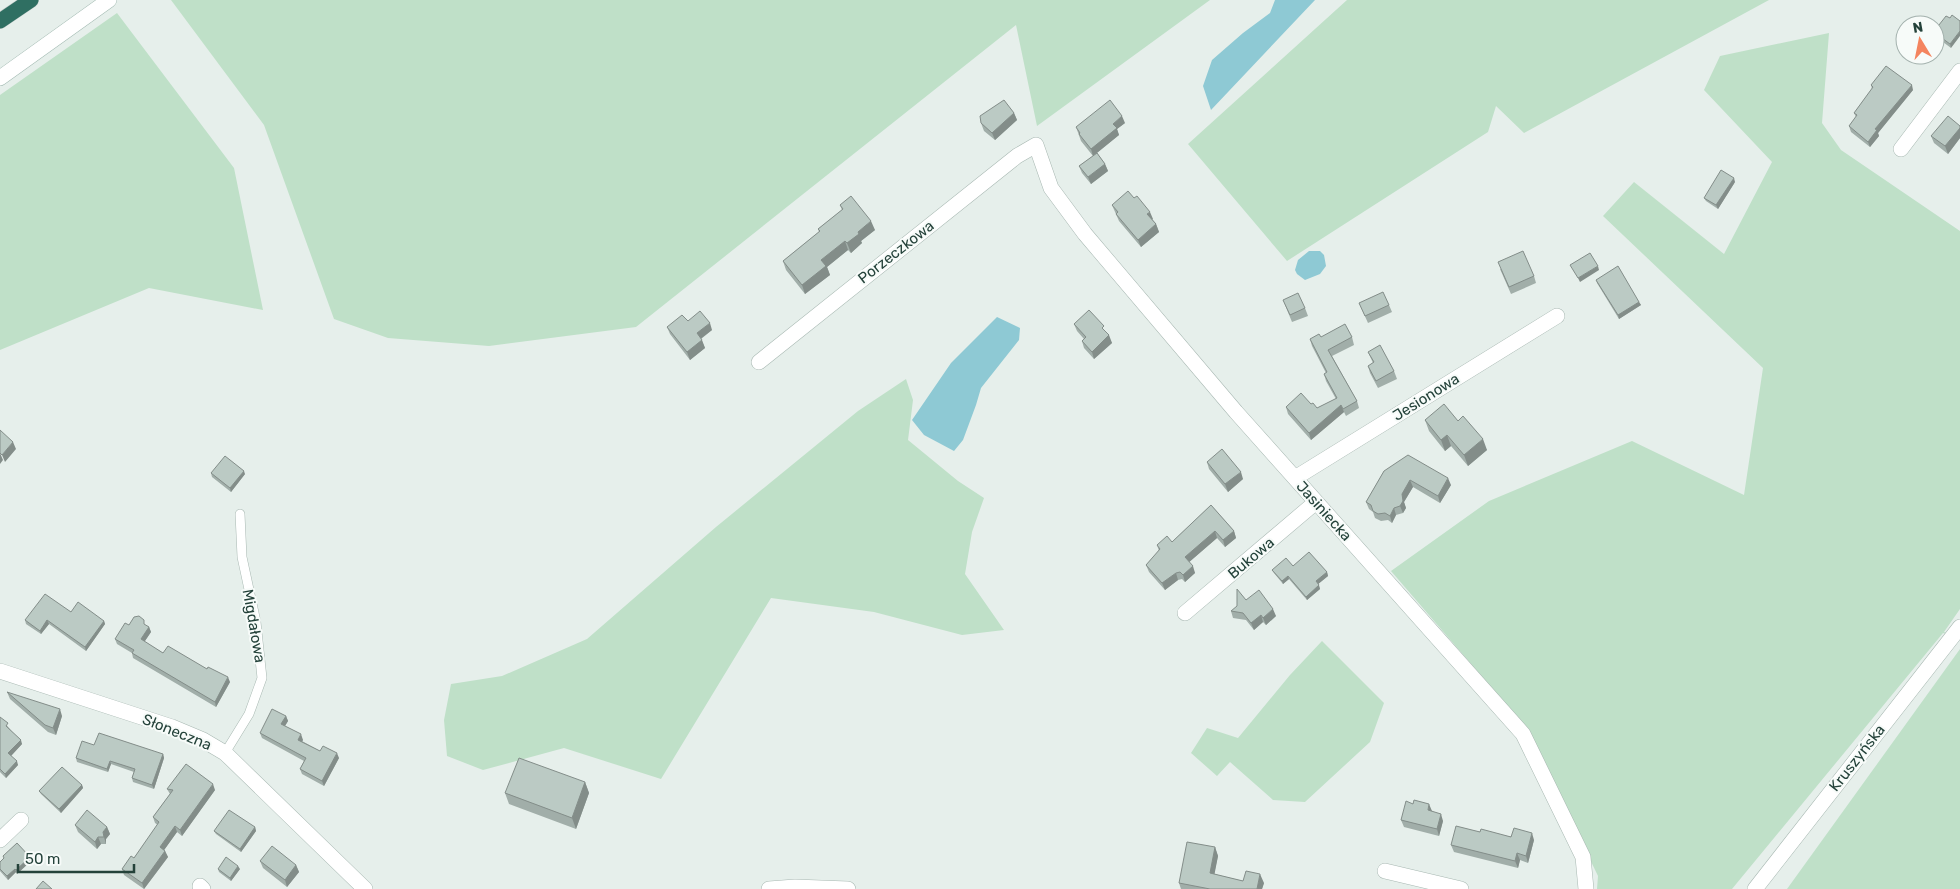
<svg xmlns="http://www.w3.org/2000/svg" width="1960" height="889" viewBox="0 0 1960 889" font-family="Rubik,sans-serif">
<style>
.green{fill:#bfe0c8}
.water{fill:#8ec9d4}
.lines{fill:none;stroke-linecap:round;stroke-linejoin:round}
.lane-casing{stroke:#a8b8b2;stroke-width:10}
.street-casing{stroke:#a8b8b2;stroke-width:16}
.secondary-casing{stroke:#a4bbb3;stroke-width:16}
.highway-casing{stroke:#c2cac8;stroke-width:16}
.lane{stroke:#fff;stroke-width:9}
.street{stroke:#fff;stroke-width:15}
.secondary{stroke:#fff;stroke-width:15}
.highway{stroke:#2f6f62;stroke-width:15}
.wall{fill:#a1aea9}
.shaded-wall{fill:#838d89}
.building{fill:#bbcac4;stroke:#838d89}
.labels{text-anchor:middle;stroke-width:4;stroke-linejoin:round;paint-order:stroke}
.street-label{font-size:15px;fill:#24423a;stroke:#f7fbf9}
</style>
<rect width="100%" height="100%" fill="#e6efeb"/>
<path class="green" d="M171,0H1210L1037,126L1016,25L636,327L489,346L388,338L334,319L264,125Z
M1347,0H1769L1524,133L1496,106L1488,132L1287,261L1188,144Z
M117,13L234,168L263,310L149,288L0,350V95Z
M1829,33L1822,123L1841,150L1960,231V609L1944,632L1960,639L1943,633L1732,889H1597L1598,876L1527,729L1391,571L1489,501L1632,441L1744,495L1763,368L1603,216L1634,182L1724,254L1772,162L1704,90L1720,56Z
M906,379L913,400L908,440L958,481L984,498L972,532L965,574L1004,630L962,635L874,612L771,598L661,779L564,748L483,770L447,756L444,720L451,684L502,676L587,639L716,527L858,411Z
M1322,641L1384,703L1370,742L1305,802L1273,800L1230,762L1217,776L1191,753L1207,728L1238,738L1290,675Z
M1960,649V889H1787Z"/>
<path class="water" d="M1275,0H1315L1211,110L1203,86L1212,60L1243,33L1270,13Z
M1309,251H1320L1324,255L1326,266L1320,274L1305,280L1297,274L1295,270L1298,260Z
M997,317L1020,328L1019,340L981,388L976,405L963,440L954,451L924,435L912,420L951,363Z"/>
<g class="lines">
<g class="lane-casing">
<path id="lane" d="M225,753L249,714L262,678L256,622L242,557L240,514"/>
</g>
<g class="street-casing">
<path id="street" d="M1901,149L1960,71
M759,362L1017,156L1036,145L1051,188L1085,234L1236,412L1523,734L1583,857L1586,889
M1295,478L1557,316
M1185,613L1316,502
M0,671L172,727L203,740L225,753L365,889
M0,840L21,820
M1385,871L1461,889
M200,886L203,889
M769,889L795,887L848,889
M1755,889L1960,627"/>
</g>
<g class="secondary-casing">
<path id="secondary" d="M0,78L109,0"/>
</g>
<g class="highway-casing">
<path id="highway" d="M0,21L31,0"/>
</g>
<use href="#lane" class="lane"/>
<use href="#street" class="street"/>
<use href="#secondary" class="secondary"/>
<use href="#highway" class="highway"/>
</g>
<path class="wall" d="M1950,18L1951,48L1935,36V30Z
M1871,85L1913,90L1878,133L1879,136L1870,147L1851,132L1849,126L1856,117L1854,113L1872,89Z
M1014,113L1017,120L995,140L984,131L981,123Z
M1125,123L1117,129L1119,135L1097,153L1105,164L1108,171L1091,184L1082,173L1079,166L1093,156L1081,141L1076,127Z
M1960,126V138L1948,154L1934,143L1931,136Z
M1735,182L1718,209L1706,201L1704,198Z
M840,205L875,230L861,241L862,243L851,253L848,250L827,267L830,275L805,294L786,270L783,261L819,232L818,229L842,210Z
M1112,205L1153,219H1152L1156,224L1159,232L1141,247L1119,221Z
M1500,269L1534,276L1536,283L1511,294Z
M1596,280L1639,302L1641,305L1619,319L1597,283Z
M1283,300L1305,308L1308,316L1292,322Z
M1359,303L1389,305L1392,312L1368,323Z
M688,321L712,330L701,339L705,348L690,360L670,334L667,327Z
M1074,324L1106,333L1112,343L1094,359L1084,348L1082,341L1084,339L1077,331Z
M1321,337H1352L1354,345L1332,356L1357,401L1359,408L1346,416L1344,412L1311,440L1288,414L1286,407L1311,404L1317,408L1336,399L1326,381L1324,374L1326,373L1312,346L1310,339Z
M1368,352L1394,371L1397,379L1378,388L1370,373L1368,366L1373,363Z
M1425,420L1458,421L1487,450L1468,466L1451,446L1445,451L1429,431Z
M1207,462L1243,479L1228,492L1209,469Z
M1384,471L1451,485L1440,503L1413,487L1404,502L1406,508L1403,513L1396,515L1392,523L1388,520L1381,521L1375,518L1373,512L1369,509L1366,502Z
M211,473L245,474L231,492L212,477Z
M1211,505L1234,531L1236,538L1225,547L1217,538L1189,562L1195,573L1185,582L1182,579L1178,580L1165,590L1149,572L1146,565L1159,551L1157,545L1172,542Z
M1293,566L1327,572L1328,576L1318,584L1320,589L1307,600L1289,579L1283,584L1274,573L1272,570Z
M1246,600L1276,616L1266,625L1263,622L1254,630L1246,620L1233,618L1231,611Z
M71,612L104,621L105,624L86,651L49,624L41,634L26,624L25,620Z
M129,625H146L149,627L151,632L144,642L163,653L230,682L216,707L133,658L132,653L117,644L115,639Z
M7,692L62,716L56,735L48,732L10,699Z
M286,716L288,721L285,726L303,740L302,741L320,751L339,758L324,786L302,774L300,769L304,761L262,738L260,733Z
M0,717L9,728L22,744L11,756L18,765L6,778L0,772Z
M94,745L163,754L164,758L154,789L133,782L132,778L134,772L111,764L108,772L77,762L76,758Z
M585,782L589,793L576,829L509,804L505,793Z
M82,785L83,788L61,813L41,794L39,791Z
M167,789L215,790L182,836L177,832L164,850L165,851L168,857L144,889L124,875L122,869L134,858L158,825L155,823L153,817L170,794Z
M1432,811L1443,821L1439,836L1404,827L1401,820Z
M75,825L107,827L110,834L106,839V844H101L97,849L78,832Z
M255,827L256,831L241,852L216,834L214,831Z
M1480,832L1534,840L1528,863L1520,860L1518,868L1454,852L1451,845Z
M1215,847L1218,856L1214,874L1243,881L1264,883L1262,889H1181L1179,883Z
M3,856L30,857L32,860L17,874L16,872L8,880L0,871V862L4,858Z
M260,861L296,865L299,872L287,887L263,868Z
M218,869H240L231,881L219,872Z"/>
<path class="shaded-wall" d="M1960,31V36L1951,48L1950,44Z
M1912,85L1913,90L1878,133L1879,136L1870,147L1868,142L1875,129Z
M1014,113L1017,120L995,140L992,133Z
M1122,116L1125,123L1117,129L1119,135L1093,156L1091,149L1113,124Z
M1960,128V138L1948,154L1945,146Z
M1105,164L1108,171L1091,184L1088,177Z
M1734,178L1735,182L1718,209L1716,205Z
M1150,212L1153,219L1150,221L1147,214Z
M871,221L875,230L861,241L862,243L851,253L847,243L858,232Z
M1156,224L1159,232L1141,247L1138,240Z
M845,241L848,250L827,267L830,275L805,294L802,285L821,260Z
M1598,266L1599,270L1580,282L1578,278Z
M1639,302L1641,305L1619,319L1618,315Z
M710,323L712,330L699,340L697,333Z
M1109,335L1112,343L1094,359L1092,352Z
M702,340L705,348L690,360L687,352Z
M1341,405L1344,412L1311,440L1309,433Z
M1447,435L1451,446L1445,451L1441,440Z
M1483,439L1487,450L1468,466L1464,455Z
M13,442L16,449L5,462L2,455Z
M0,453L3,460L0,464Z
M244,471L245,474L231,492L230,488Z
M1241,472L1243,479L1228,492L1225,484Z
M1448,478L1451,485L1440,503L1438,496Z
M1410,480L1413,487L1404,502L1406,508L1403,513L1400,506L1402,494Z
M1394,508L1396,515L1392,523L1390,516Z
M1215,531L1217,538L1187,564L1185,557Z
M1234,531L1236,538L1225,547L1223,540Z
M1193,566L1195,573L1185,582L1183,575Z
M1327,572L1328,576L1317,585L1316,581Z
M1176,573L1178,580L1165,590L1162,583Z
M1288,576L1289,579L1283,584L1282,581Z
M1319,585L1320,589L1307,600L1306,597Z
M1273,609L1276,616L1266,625L1263,618Z
M1261,615L1263,622L1254,630L1251,623Z
M47,620L49,624L41,634L40,631Z
M104,621L105,624L86,651L85,647Z
M149,627L151,632L143,644L141,639Z
M228,677L230,682L216,707L215,702Z
M60,709L62,716L56,735L53,728Z
M286,716L288,721L283,729L281,724Z
M301,734L303,740L300,745L298,740Z
M21,740L22,744L10,757L8,753Z
M337,753L339,758L324,786L322,781Z
M163,754L164,758L154,789L152,785Z
M17,761L18,765L6,778L5,774Z
M110,761L111,764L108,772L107,769Z
M585,782L589,793L576,829L572,818Z
M213,784L215,790L182,836L180,830Z
M82,785L83,788L61,813L59,809Z
M1429,804L1432,811L1430,818L1428,810Z
M1441,814L1443,821L1439,836L1437,829Z
M175,826L177,832L162,853L160,847Z
M107,827L110,834L106,839V844L104,837L103,832Z
M255,827L256,831L241,852L240,849Z
M1532,833L1534,840L1528,863L1526,856Z
M98,837L101,844L97,849L95,842Z
M1215,847L1218,856L1213,882L1210,873Z
M165,851L168,857L144,889L142,883Z
M1517,853L1520,860L1518,868L1515,861Z
M30,857L32,860L17,874L16,870Z
M296,865L299,872L287,887L285,880Z
M238,866L240,869L231,881L230,878Z
M15,869L16,872L8,880L7,876Z
M1260,874L1264,883L1262,889H1257Z"/>
<path class="building" d="M1952,15L1960,21V31L1950,44L1935,33V30L1946,16L1950,18Z
M1886,66L1912,85L1875,129L1877,130L1868,142L1849,126L1857,115L1854,113L1873,87L1871,85Z
M1004,100L1014,113L992,133L981,123L980,116Z
M1110,100L1122,116L1113,124L1117,128L1091,149L1079,134L1080,133L1076,127Z
M1948,116L1960,126V128L1945,146L1931,136Z
M1097,153L1105,164L1088,177L1079,166Z
M1721,170L1734,178L1716,205L1704,198Z
M1128,191L1134,198L1137,196L1150,212L1147,214L1156,224L1138,240L1116,214L1118,212L1112,205Z
M851,196L871,221L858,232L859,234L847,243L845,241L821,260L826,266L802,285L783,261L820,231L818,229L843,209L840,205Z
M1523,251L1534,276L1509,287L1498,262Z
M1590,253L1598,266L1578,278L1570,265Z
M1618,266L1639,302L1618,315L1596,280Z
M1383,292L1389,305L1365,316L1359,303Z
M1298,293L1305,308L1290,315L1283,300Z
M1089,310L1104,326L1102,328L1109,335L1092,352L1082,341L1086,337L1074,324Z
M700,311L710,323L697,333L702,340L687,352L667,327L682,315L688,321Z
M1345,324L1352,337L1328,350L1357,401L1343,409L1341,405L1309,433L1286,407L1301,393L1311,404L1313,403L1317,408L1337,398L1324,374L1327,372L1310,339L1319,334L1321,337Z
M1380,345L1394,371L1376,381L1368,366L1374,362L1368,352Z
M1444,404L1458,421L1463,416L1483,439L1464,455L1447,435L1441,440L1425,420Z
M0,430L13,442L2,455L0,453V454Z
M1222,449L1241,472L1225,484L1207,462Z
M1408,455L1448,478L1438,496L1410,480L1402,494L1403,501L1400,506L1394,508L1390,516L1385,513L1378,514L1373,511L1371,505L1366,502L1384,471Z
M225,456L244,471L230,488L211,473Z
M1211,505L1234,531L1223,540L1215,531L1185,557L1193,566L1183,575L1180,572L1176,573L1162,583L1146,565L1160,549L1157,545L1167,536L1172,542Z
M1309,552L1327,572L1316,581L1319,585L1306,597L1288,576L1282,581L1272,570L1286,558L1293,566Z
M1237,589L1246,600L1259,590L1273,609L1263,618L1261,615L1251,623L1243,613L1231,611L1237,606Z
M45,594L71,612L78,602L104,621L85,647L47,620L40,631L25,620Z
M139,616L144,620V624L149,627L141,639L163,653L168,646L207,669L208,667L228,677L215,702L132,653L134,650L115,639L125,623L129,625L134,617Z
M7,692L60,709L53,728L45,725Z
M272,709L286,716L281,724L301,734L298,740L320,751L323,746L337,753L322,781L300,769L306,758L260,733Z
M0,717L8,723L6,726L21,740L8,753L17,761L5,774L0,769Z
M99,733L163,754L152,785L132,778L135,769L110,761L107,769L76,758L82,741L94,745Z
M519,758L585,782L572,818L505,793Z
M186,764L213,784L180,830L175,826L160,847L165,851L142,883L122,869L131,856L134,858L159,822L153,817L173,790L167,789Z
M62,767L82,785L59,809L39,791Z
M1414,800L1429,804L1428,810L1441,814L1437,829L1401,820L1406,801L1413,804Z
M87,810L107,827L103,832L104,837H98L95,842L75,825Z
M229,810L255,827L240,849L214,831Z
M1456,826L1480,832L1481,829L1511,837L1514,828L1532,833L1526,856L1517,853L1515,861L1451,845Z
M1187,842L1215,847L1210,873L1243,881L1246,871L1260,874L1257,889H1210L1179,883Z
M17,843L30,857L16,870L15,869L7,876L0,869V862L4,858L3,856Z
M272,846L296,865L285,880L260,861Z
M226,857L238,866L230,878L218,869Z
M43,881L52,889H36Z"/>
<g class="labels">
<g class="street-label">
<text transform="translate(896 252) rotate(-38)" y="5">Porzeczkowa</text>
<text transform="translate(1426 397) rotate(-32)" y="5">Jesionowa</text>
<text transform="translate(1324 511) rotate(48)" y="5">Jasiniecka</text>
<text transform="translate(1251 558) rotate(-40)" y="5">Bukowa</text>
<text transform="translate(254 626) rotate(80)" y="5">Migdałowa</text>
<text transform="translate(177 732) rotate(22)" y="5">Słoneczna</text>
<text transform="translate(1857 758) rotate(-52)" y="5">Kruszyńska</text>
</g>
</g>
<g transform="translate(1920 40) rotate(350)"><circle r="24" fill="#f7fbf9" stroke="#a3b1ad"/>
<path d="M0-4L9 19L0 12L-9 19Z" fill="#f4845f"/>
<text y="-8" font-size="14" font-weight="bold" text-anchor="middle" fill="#24423a">N</text>
</g>
<path d="M18 864v8h116v-8" fill="none" stroke="#24423a" stroke-width="2.5"/>
<text x="25" y="864" font-size="15" fill="#24423a" stroke="#f7fbf9" stroke-width="4" paint-order="stroke">50 m</text>
</svg>
